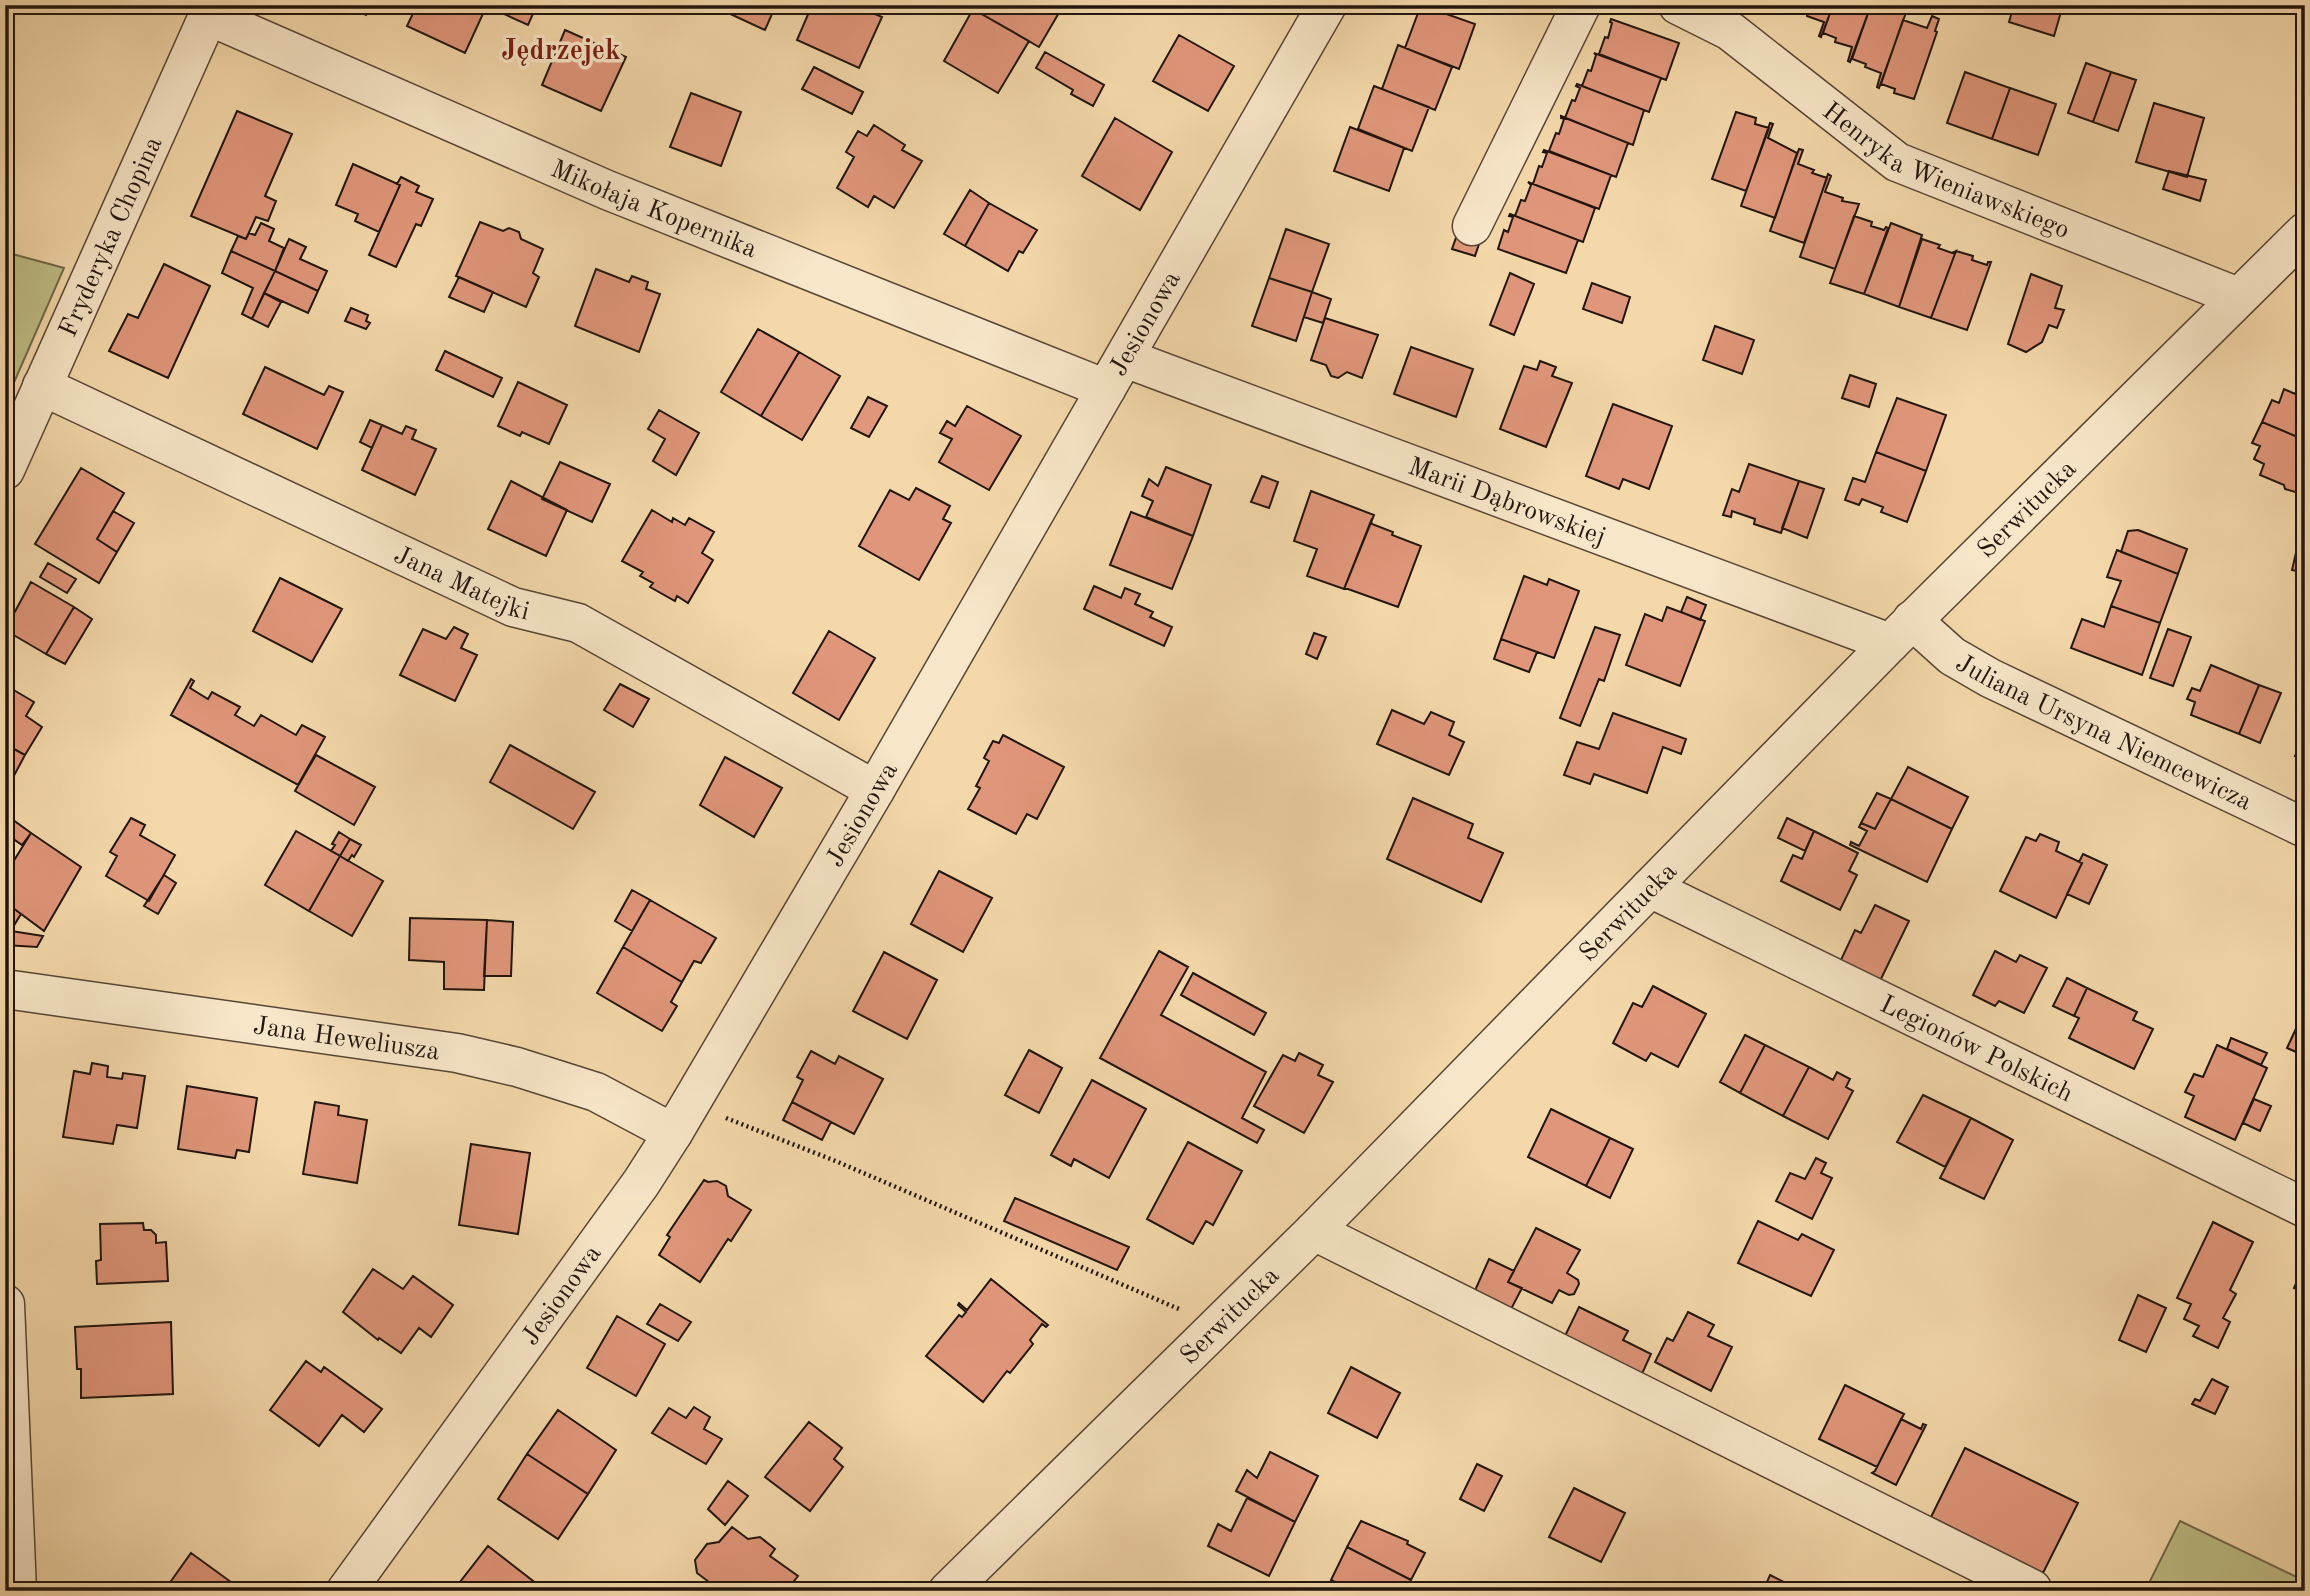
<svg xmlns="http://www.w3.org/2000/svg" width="2310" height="1596" viewBox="0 0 2310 1596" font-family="'Old Standard TT',serif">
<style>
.green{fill:#bfbe86;stroke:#706a4a;stroke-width:2}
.building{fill:#e0967a;stroke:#21150e;stroke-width:2}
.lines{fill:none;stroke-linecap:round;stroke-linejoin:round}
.minor-casing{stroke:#564635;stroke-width:41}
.path{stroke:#21150e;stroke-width:4.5;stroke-dasharray:2 3.5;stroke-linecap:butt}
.minor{stroke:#f8e6c8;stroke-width:38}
.labels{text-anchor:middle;stroke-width:7;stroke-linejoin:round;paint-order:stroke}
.street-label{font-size:26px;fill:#21150e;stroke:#f8e6c8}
.neighbourhood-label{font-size:28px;font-weight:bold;fill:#7a1f14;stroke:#f8e6c8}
</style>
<rect width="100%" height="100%" fill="#f4d8aa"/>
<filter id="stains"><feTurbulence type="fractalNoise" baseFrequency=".00286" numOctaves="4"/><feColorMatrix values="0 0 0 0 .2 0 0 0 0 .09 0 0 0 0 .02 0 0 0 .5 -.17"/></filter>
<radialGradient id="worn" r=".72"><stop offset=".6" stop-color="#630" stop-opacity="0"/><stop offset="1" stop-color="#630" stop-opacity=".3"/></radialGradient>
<path class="green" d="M5,252L64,268L5,403Z
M2180,1521L2305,1581V1591H2145Z"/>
<path class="building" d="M343,5H370L366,15Z
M417,5H487L465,53L407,26Z
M507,5H537L528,25L504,14Z
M711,5H776L765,30Z
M812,5H854L882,17L859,68L797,40Z
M975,5H1051L1060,11L1039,47L973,9Z
M1421,5L1475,24L1459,69L1405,48Z
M1791,5H1833L1821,37L1819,36L1824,22L1807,16L1808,12L1794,8L1793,11L1790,10Z
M1833,5H1871L1850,62L1848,61L1852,47L1835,42L1836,38L1823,33Z
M1871,5L1908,7L1879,88L1877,87L1881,73L1865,67L1866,64L1852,59Z
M2014,5H2063L2054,36L2009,22Z
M973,9L1029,41L998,93L944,61Z
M1932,16L1939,19L1935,31L1937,32L1914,99L1894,93L1895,89L1881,84L1903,20L1927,28Z
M1611,19L1679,43L1666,80L1599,54L1605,37L1608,38L1612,23L1610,22Z
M565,30L626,57L601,111L542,85Z
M1179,35L1234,66L1208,111L1153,81Z
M1398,45L1452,67L1435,110L1382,89Z
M1045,52L1104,85L1093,106L1071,94L1073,90L1036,68Z
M1594,53L1661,78L1649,112L1582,86L1588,70L1591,71L1596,55Z
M2086,63L2111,72L2093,122L2068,113Z
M814,67L863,92L852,114L802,89Z
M1965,72L2010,88L1992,139L1947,123Z
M2111,72L2136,80L2118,131L2093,122Z
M1577,84L1644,110L1633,145L1565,118L1572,100L1575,101L1580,88L1576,86Z
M1374,86L1429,107L1412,151L1358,129Z
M2010,88L2056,104L2038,155L1992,139Z
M691,93L741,112L721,166L670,147Z
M2154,103L2204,118L2187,177L2136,162Z
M237,111L292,134L265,196L276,201L268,221L256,217L246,239L191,216Z
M1736,112L1756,118L1755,124L1769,128L1746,191L1712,179Z
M1561,116L1628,143L1616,177L1549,151L1556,133L1559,134L1564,119L1561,118Z
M1115,118L1172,152L1140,210L1082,176Z
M1770,123L1773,124L1768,138L1797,153L1775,218L1741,206Z
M874,125L905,145L902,150L922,161L894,208L874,196L868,207L837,188L854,157L846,152L858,131L867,136Z
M1350,127L1404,148L1389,191L1334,171Z
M1799,149L1803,150L1798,164L1814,170L1812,173L1827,178L1804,243L1770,231Z
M1544,150L1611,175L1599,209L1533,184L1539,166L1542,167L1547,153L1543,152Z
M353,164L400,185L379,232L355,221L358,214L336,205Z
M2169,171L2206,180L2200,201L2163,189Z
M1828,174L1831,176L1825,192L1843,198L1842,201L1859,204L1835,269L1800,257Z
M401,177L419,186L416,192L433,199L421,226L416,224L396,267L369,255L400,185L397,184Z
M1528,182L1595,208L1583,242L1515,216L1521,200L1525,201L1531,185Z
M970,190L989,203L965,246L944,234Z
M989,203L1037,230L1023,253L1019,251L1008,271L965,246Z
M1510,214L1578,240L1566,273L1498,249L1504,230L1508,232L1513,217L1509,216Z
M1854,216L1872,222L1871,226L1884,230L1886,227L1888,228L1864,294L1830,283Z
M480,222L503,231L509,228L519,232L521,239L543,249L533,273L539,277L526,307L456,276Z
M261,223L274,229L269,241L284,248L275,271L231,251L238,236L246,239L249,233L255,235Z
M1891,223L1922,235L1899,307L1864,294Z
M1286,229L1329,244L1312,292L1269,278Z
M1458,232L1480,241L1475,256L1452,249Z
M289,239L306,247L300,259L327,271L318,291L275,271Z
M1922,239L1940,245L1938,248L1952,253L1956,251L1931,318L1899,307Z
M231,251L275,271L252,319L242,314L253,288L222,273Z
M1956,251L1973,256L1972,260L1987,265L1988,262H1991L1967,330L1931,318Z
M164,264L210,286L168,378L109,351L128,314L138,318Z
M596,269L629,282L632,276L648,282L646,289L660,294L639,352L575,326Z
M275,271L318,291L308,313L264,293Z
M1510,273L1534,284L1514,335L1490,325Z
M2031,274L2062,286L2055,308L2064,310L2057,328L2049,325L2042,342L2026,352L2008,344Z
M459,277L493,292L484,312L449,297Z
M1269,278L1312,292L1296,341L1252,326Z
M1592,283L1630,297L1622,323L1583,309Z
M1312,292L1331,299L1323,323L1304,317Z
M264,293L281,302L268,327L252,319Z
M351,308L368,315L366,321L370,323L366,329L345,321Z
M1325,318L1378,335L1362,378L1347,372L1338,378L1331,376L1326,365L1311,360Z
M1715,326L1754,340L1742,374L1703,360Z
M758,329L799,352L761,416L721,392Z
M1411,347L1473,369L1456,417L1394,394Z
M445,351L502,378L493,397L436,370Z
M799,352L840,376L802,440L761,416Z
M1540,361L1556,367L1552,376L1572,383L1546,447L1500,429L1524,366L1537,370Z
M265,367L324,395L329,386L343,392L317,449L243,414Z
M1850,375L1876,384L1869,407L1842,398Z
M518,382L567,405L549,444L522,432L520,436L498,426Z
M2300,384L2305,386V440L2262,422L2272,400L2279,403L2284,389L2295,394Z
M868,397L887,406L869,437L851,428Z
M1897,398L1946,415L1926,471L1876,452Z
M1613,404L1672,426L1649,489L1623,479L1619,489L1586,476Z
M967,406L1021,436L989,490L939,462L952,439L940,433L947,421L955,426Z
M659,410L699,433L676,475L653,461L665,439L648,429Z
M370,420L382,425L372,448L360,442Z
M2262,422L2305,440V495L2285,489L2284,485L2260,475L2264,464L2254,459L2260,446L2252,443Z
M382,425L402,434L406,426L416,430L412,439L436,449L415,495L362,470Z
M1876,452L1926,471L1907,522L1881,512L1883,507L1862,499L1859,505L1845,500L1853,478L1865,482Z
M560,462L610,484L592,522L542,499Z
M1749,464L1799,481L1781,533L1754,524L1755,519L1732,511L1731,517L1723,515L1732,489L1739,492Z
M1166,467L1211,485L1193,536L1146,517L1153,501L1142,496L1149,479L1158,486Z
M81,468L124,493L97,539L117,552L99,583L35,544Z
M1262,476L1278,482L1269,508L1251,502Z
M511,481L567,510L546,556L488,529Z
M1799,481L1824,489L1807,538L1782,528Z
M916,488L950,506L943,519L951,523L919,580L859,546L890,490L909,500Z
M1311,491L1374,515L1344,589L1307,576L1317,549L1294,541Z
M652,510L672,522L673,518L685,525L689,518L714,532L702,553L713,560L688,603L677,596L675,601L650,587L653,583L640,576L643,572L622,561Z
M113,511L134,523L117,552L97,539Z
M1131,512L1193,536L1172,589L1110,565Z
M1371,521L1372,524L1393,532L1392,535L1421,546L1398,607L1348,589H1344Z
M2138,530L2187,549L2178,574L2121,552L2128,531Z
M2298,544L2305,546V573L2292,570Z
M2117,550L2178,574L2160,623L2111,606L2121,581L2107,577Z
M48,563L76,579L67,593L40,577Z
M1524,576L1547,585L1549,579L1579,591L1554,658L1501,639Z
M280,578L342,609L312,662L253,631Z
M31,582L74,607L46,654L5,630Z
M1094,586L1121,598L1125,588L1140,594L1135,604L1153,612L1150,617L1172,627L1164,646L1084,609Z
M1687,597L1706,605L1700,620L1681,612Z
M2111,606L2160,623L2142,675L2071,648L2082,619L2104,627Z
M74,607L92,619L65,664L46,654Z
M1667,607L1705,621L1680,686L1626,665L1645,614L1662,621Z
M454,627L468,634L461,648L477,655L455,701L400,675L423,629L446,639Z
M1595,627L1620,635L1604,681L1599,679L1580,726L1560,718Z
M2168,629L2191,637L2173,686L2150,678Z
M829,631L875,658L839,720L793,693Z
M1314,633L1326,637L1317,659L1306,654Z
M1501,639L1537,652L1529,672L1494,659Z
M2211,665L2259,685L2239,734L2191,715L2195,702L2187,699L2192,688L2200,691Z
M191,679L194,681L190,688L208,699L212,692L240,707L235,715L254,726L261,715L296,735L302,725L325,737L298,785L171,715Z
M620,684L649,699L633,727L604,710Z
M2259,685L2281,693L2260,743L2239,734Z
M12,689L34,702L26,716L42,727L25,755L5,744V699Z
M1392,710L1424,724L1431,712L1454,722L1449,735L1464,742L1449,775L1377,744Z
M1613,713L1686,739L1681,754L1663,747L1647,793L1594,774L1590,784L1564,775L1577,742L1599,749Z
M2305,731V759L2295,756Z
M1003,735L1064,767L1037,819L1027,814L1016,834L968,809L980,788L976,786L989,761L984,758L993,741L999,743Z
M5,744L25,755L9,785L5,783Z
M510,745L595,792L573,829L490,782Z
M316,755L375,787L354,825L295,791Z
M725,757L782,788L754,837L700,805Z
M1908,767L1968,797L1952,829L1891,799Z
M1877,793L1891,799L1875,829L1861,823Z
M1413,798L1473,824L1468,838L1503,853L1481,902L1387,859Z
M1891,799L1952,829L1927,882L1850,845L1851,842L1859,846L1867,831L1859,827L1861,823L1875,829Z
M5,814L31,833L22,845L5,833Z
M131,818L145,825L140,835L175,855L149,901L106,876L117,856L110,852Z
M1787,818L1814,831L1805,851L1778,838Z
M296,831L340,856L309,911L265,885Z
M1814,831L1858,853L1849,871L1857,875L1840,910L1781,881L1793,855L1802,859Z
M339,832L350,839L340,856L331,851L335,845L332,844Z
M31,833L81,867L44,931L5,902V875Z
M2040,834L2059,842L2056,851L2082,863L2056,918L2000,891L2026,837L2036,841Z
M350,839L361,845L354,857L352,855L348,861L340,856Z
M2083,854L2107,865L2089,904L2067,894L2082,863L2079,862Z
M340,856L383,881L352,936L309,911Z
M939,871L992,898L963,952L911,924Z
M164,875L176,883L158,914L144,906Z
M632,890L650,900L632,931L615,921Z
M650,900L716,938L701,963L694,961L682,982L623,947Z
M5,902L21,914L13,927L5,921Z
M1875,905L1909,921L1879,983L1840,962L1855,930L1861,933Z
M410,918L487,920L484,990L444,989V962L409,960Z
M487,920L513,922L511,976H484Z
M5,930L43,936L37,947L5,945Z
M623,947L682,982L671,1002L677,1006L662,1031L597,993Z
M1159,951L1188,967L1161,1015L1266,1072L1242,1118L1264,1130L1257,1143L1100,1058Z
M1995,951L2016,962L2020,955L2047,968L2024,1013L1999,1001L1995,1006L1973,995Z
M884,952L937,980L907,1039L853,1011Z
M1193,973L1266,1013L1254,1035L1181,995Z
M2067,978L2087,988L2074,1016L2053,1006Z
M1653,986L1706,1014L1678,1067L1651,1053L1646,1061L1613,1043L1633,1003L1642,1007Z
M2087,988L2137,1012L2133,1020L2153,1029L2134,1069L2069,1038L2079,1018L2074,1016Z
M2300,1020L2305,1022V1056L2287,1048Z
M1745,1035L1765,1045L1740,1093L1720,1082Z
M2231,1038L2267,1053L2261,1065L2227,1049Z
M1765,1045L1809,1067L1783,1116L1740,1093Z
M2217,1045L2267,1068L2235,1140L2185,1117L2194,1096L2185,1092L2194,1074L2203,1077Z
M1029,1050L1062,1068L1039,1113L1005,1095Z
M811,1051L835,1064L839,1056L883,1079L854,1134L792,1102L803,1080L797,1077Z
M1299,1053L1323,1065L1318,1075L1333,1082L1304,1133L1254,1106L1283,1055L1295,1061Z
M92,1063L108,1066L107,1077L122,1079L123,1073L145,1076L137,1128L117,1125L113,1144L63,1137L74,1071L90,1074Z
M1809,1067L1833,1080L1837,1072L1850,1079L1846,1087L1853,1091L1828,1139L1783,1116Z
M1092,1080L1146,1109L1109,1178L1074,1159L1071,1166L1051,1155Z
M187,1086L257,1098L249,1152L237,1150L235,1158L178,1149Z
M1923,1095L1971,1118L1945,1167L1897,1142Z
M2254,1099L2271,1106L2260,1131L2243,1123Z
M315,1102L339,1106L338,1115L367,1120L357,1183L303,1174Z
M792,1102L831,1122L822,1140L783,1120Z
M1551,1109L1610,1138L1586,1186L1528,1157Z
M1971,1118L2013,1140L1984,1199L1940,1178Z
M1610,1138L1633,1149L1610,1198L1586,1186Z
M1188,1142L1242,1171L1213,1225L1206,1221L1193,1244L1147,1219Z
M471,1144L530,1153L518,1234L459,1225Z
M1816,1158L1826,1163L1821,1173L1832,1178L1812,1219L1776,1201L1790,1173L1805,1179Z
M704,1180L708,1182L717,1181L726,1186L728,1196L751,1210L731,1241L728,1239L700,1282L659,1255L670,1237L667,1235Z
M1015,1198L1129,1247L1117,1270L1004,1221Z
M1758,1221L1798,1240L1802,1234L1834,1250L1811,1296L1738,1263Z
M2213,1222L2253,1242L2230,1290L2236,1294L2223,1318L2230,1322L2218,1348L2193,1336L2199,1326L2184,1319L2191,1304L2177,1298Z
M143,1223L144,1230H151L156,1235V1243L166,1242L168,1281L97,1284L96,1261L101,1260L100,1224Z
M1536,1228L1580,1250L1567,1273L1578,1280L1579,1284L1574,1294L1569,1295L1559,1290L1552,1303L1508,1282Z
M1489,1259L1514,1271L1508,1282L1522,1288L1509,1313L1473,1295Z
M2305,1264V1293L2294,1288Z
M373,1269L403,1289L413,1276L453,1305L431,1337L419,1328L401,1353L379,1338L378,1340L343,1312Z
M991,1279L1048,1325L1046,1327L1042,1324L1030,1340L1033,1344L1010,1373L1007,1371L983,1402L926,1356L959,1315L962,1317L966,1312L958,1305L959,1303L967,1310Z
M2138,1295L2166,1308L2146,1352L2119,1340Z
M660,1304L691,1322L678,1341L647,1324Z
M1579,1307L1628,1331L1623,1340L1651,1354L1641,1376L1564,1338Z
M1688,1312L1714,1325L1708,1336L1732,1347L1711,1391L1655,1362L1667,1338L1673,1341Z
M617,1316L665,1344L636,1396L587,1368Z
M171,1322L173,1394L81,1398V1369H77L75,1327Z
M306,1361L321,1372L324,1367L382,1409L364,1432L342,1415L319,1446L270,1410Z
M1351,1367L1400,1393L1377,1438L1328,1413Z
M2212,1379L2228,1387L2215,1414L2192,1404L2195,1399L2200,1401Z
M1845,1385L1904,1414L1877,1467L1819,1439Z
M694,1407L710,1417L704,1429L722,1439L706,1464L652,1433L669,1408L686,1418Z
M558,1410L616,1450L588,1494L527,1454Z
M1901,1419L1921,1429L1923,1424L1926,1425L1896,1485L1872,1473L1875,1471Z
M809,1422L842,1448L834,1459L843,1467L810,1511L765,1477Z
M1965,1448L2078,1503L2043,1573L1931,1517Z
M1270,1452L1318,1476L1295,1522L1236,1491L1247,1470L1257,1478Z
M527,1454L588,1494L558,1539L498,1499Z
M1477,1464L1502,1476L1484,1511L1460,1499Z
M728,1481L748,1496L725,1525L708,1509Z
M1574,1488L1625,1513L1601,1562L1549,1537Z
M1247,1498L1295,1522L1269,1576L1208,1546L1218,1524L1231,1531Z
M1361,1521L1408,1541L1407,1544L1425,1553L1411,1580L1347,1547Z
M732,1527L748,1539L760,1537L775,1549L770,1556L798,1576L786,1591L777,1588L774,1591H721L697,1573L695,1560L707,1544L719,1542Z
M488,1546L546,1591H453Z
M1347,1547L1411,1580L1406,1591H1353L1331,1580Z
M191,1553L242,1590L241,1591H164Z
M1770,1575L1798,1589L1797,1591H1763Z"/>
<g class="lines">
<g class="minor-casing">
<g id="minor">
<path id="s1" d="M1678,5L1730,31L1897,162L2238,297"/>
<path id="s2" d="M209,16L607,190L1106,389"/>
<path d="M1472,226L1581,5"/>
<path id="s3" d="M1125,358L1890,643"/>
<path id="s4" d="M42,386L513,607L578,623L875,790"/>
<path id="s5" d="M5,470L213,5"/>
<path id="s6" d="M1912,620L1952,656L1990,678L2305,828"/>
<path id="s7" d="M1650,888L2305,1208"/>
<path id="s8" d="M5,989L457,1053L517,1067L596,1092L673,1133"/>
<path d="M1314,1231L2032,1589"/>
<path d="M5,1304L17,1591"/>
<path id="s9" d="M346,1591L641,1183L673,1133L875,790L1327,5"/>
<path id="s10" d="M948,1591L1314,1231L1890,643L2305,232"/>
</g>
</g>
<path class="path" d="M726,1118L838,1162L1179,1309"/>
<use href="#minor" class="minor"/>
</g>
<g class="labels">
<g class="street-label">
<text dy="9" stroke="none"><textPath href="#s1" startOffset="318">Henryka Wieniawskiego</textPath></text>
<text dy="9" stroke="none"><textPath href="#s2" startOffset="485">Mikołaja Kopernika</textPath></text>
<text dy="9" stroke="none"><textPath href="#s5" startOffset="256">Fryderyka Chopina</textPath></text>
<text dy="9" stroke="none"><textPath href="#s9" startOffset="1500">Jesionowa</textPath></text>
<text dy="9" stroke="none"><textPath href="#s3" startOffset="408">Marii Dąbrowskiej</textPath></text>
<text dy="9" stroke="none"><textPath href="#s10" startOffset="1528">Serwitucka</textPath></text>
<text dy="9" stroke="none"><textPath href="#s4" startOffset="464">Jana Matejki</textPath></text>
<text dy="9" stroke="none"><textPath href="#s6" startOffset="224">Juliana Ursyna Niemcewicza</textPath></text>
<text dy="9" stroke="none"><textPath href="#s9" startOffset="933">Jesionowa</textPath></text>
<text dy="9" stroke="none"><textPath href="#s10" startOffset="961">Serwitucka</textPath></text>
<text dy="9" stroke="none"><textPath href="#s8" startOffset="345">Jana Heweliusza</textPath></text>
<text dy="9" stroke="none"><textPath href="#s7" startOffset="364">Legionów Polskich</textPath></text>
<text dy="9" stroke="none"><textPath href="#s9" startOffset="366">Jesionowa</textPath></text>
<text dy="9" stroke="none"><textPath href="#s10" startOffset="394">Serwitucka</textPath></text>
</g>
<g class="neighbourhood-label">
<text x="561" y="59">Jędrzejek</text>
</g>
</g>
<rect width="2310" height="1596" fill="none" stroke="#f4d8aa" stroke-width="28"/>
<rect x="7" y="7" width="2296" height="1582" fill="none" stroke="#21150e" stroke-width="3.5"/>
<rect x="14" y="14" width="2282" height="1568" fill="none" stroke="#21150e" stroke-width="2"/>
<rect width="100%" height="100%" filter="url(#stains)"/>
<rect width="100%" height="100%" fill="url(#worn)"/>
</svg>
